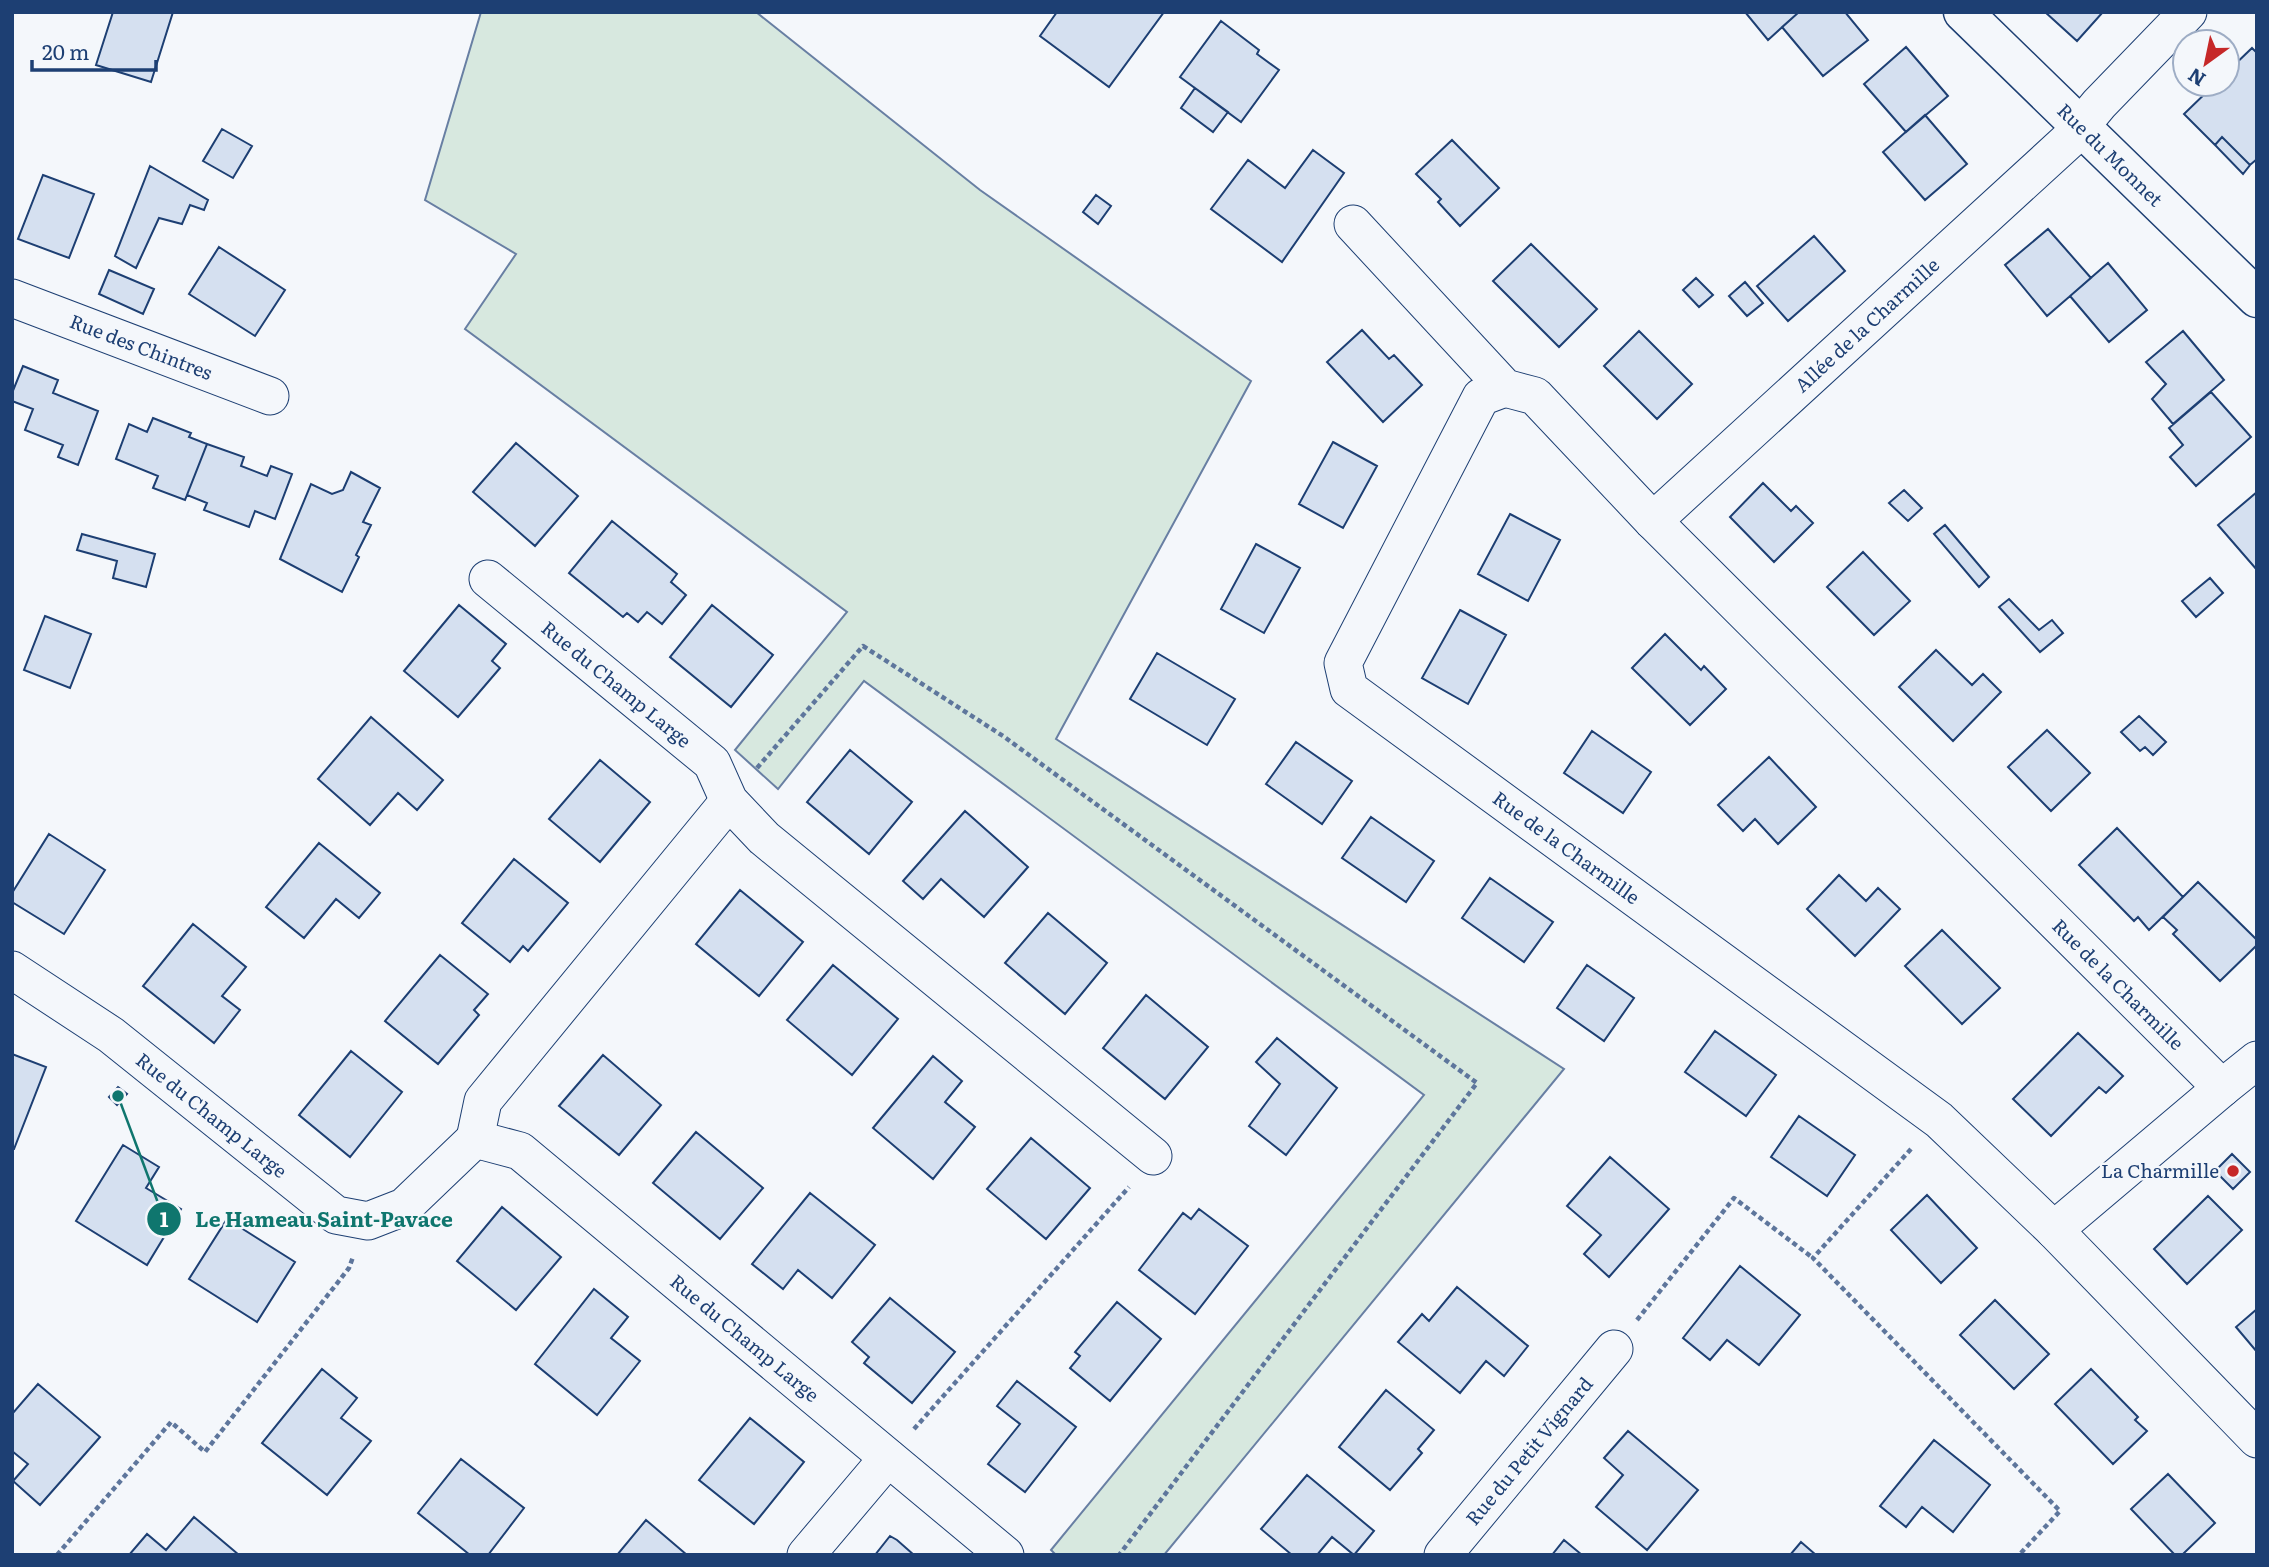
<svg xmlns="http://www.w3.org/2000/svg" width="2269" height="1567" viewBox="0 0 2269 1567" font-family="Literata,serif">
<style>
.green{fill:#d7e8df;stroke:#687fa3;stroke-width:2}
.building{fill:#d5e0f0;stroke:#1d3f73;stroke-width:2}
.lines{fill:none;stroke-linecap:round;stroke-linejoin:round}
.street-casing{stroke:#1d3f73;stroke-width:39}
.secondary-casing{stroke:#1d3f73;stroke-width:41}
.path{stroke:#5e769c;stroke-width:4.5;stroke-dasharray:5 3.5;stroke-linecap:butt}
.street{stroke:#f4f7fb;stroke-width:37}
.secondary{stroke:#f4f7fb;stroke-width:38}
.poi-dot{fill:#c62828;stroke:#f4f7fb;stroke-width:2.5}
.labels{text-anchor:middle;stroke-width:5;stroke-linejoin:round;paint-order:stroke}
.street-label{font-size:19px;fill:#1d3f73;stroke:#f4f7fb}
.poi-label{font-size:19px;fill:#1d3f73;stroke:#f4f7fb;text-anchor:end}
.leader{fill:none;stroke:#0f766e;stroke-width:2.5}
.callout-dot{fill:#0f766e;stroke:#f4f7fb;stroke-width:2.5}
.mark-label{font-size:21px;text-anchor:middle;font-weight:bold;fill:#fff}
.callout-label{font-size:21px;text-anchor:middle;font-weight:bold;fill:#0f766e;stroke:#f4f7fb;stroke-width:5;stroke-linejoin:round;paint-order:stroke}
</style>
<rect width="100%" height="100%" fill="#f4f7fb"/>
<path class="green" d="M481,12H756L980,190L1251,381L1056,739L1564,1069L1164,1555H1056L1051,1550L1424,1095L864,681L778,789L735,750L847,612L465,329L516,254L425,200Z"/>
<path class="building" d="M113,12H173L151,82L96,65Z
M1057,12L1113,13L1164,12L1109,87L1040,36Z
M1745,12H1799L1768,40Z
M1799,12H1845L1868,40L1823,76L1782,27Z
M2045,12H2103L2077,41Z
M1221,21L1259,50L1257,54L1279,70L1241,122L1180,77Z
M1906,47L1948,96L1906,132L1864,84Z
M2252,48L2257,53V159L2250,165L2222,137L2215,145L2184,114L2215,84H2227V72Z
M1195,88L1228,112L1213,132L1181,108Z
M1925,115L1967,164L1925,200L1883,152Z
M222,129L252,146L233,178L203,161Z
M2222,137L2250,165L2243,174L2215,145Z
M1452,140L1499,188L1460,226L1438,202L1441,199L1416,174Z
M1313,150L1344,173L1282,262L1211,209L1248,160L1285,188Z
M150,166L208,200L204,210L190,205L182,224L159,218L136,268L115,256Z
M43,175L94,194L69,258L18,239Z
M1096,195L1111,206L1098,224L1083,212Z
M2048,229L2091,278L2047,316L2005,265Z
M1814,236L1845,271L1788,321L1757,286Z
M1531,244L1597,309L1559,347L1493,281Z
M219,247L285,290L255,336L189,294Z
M2108,263L2147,310L2109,342L2070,296Z
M109,270L154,289L143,314L99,294Z
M1696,278L1713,295L1699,307L1683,290Z
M1745,282L1763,303L1747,316L1729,296Z
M1362,330L1389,359L1394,355L1422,385L1383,422L1327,362Z
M1639,331L1692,384L1657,419L1604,366Z
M2183,331L2224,380L2173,424L2152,399L2166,384L2146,362Z
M23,366L58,380L53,393L98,411L78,465L58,457L63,445L25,430L33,409L12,401V393Z
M2211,392L2251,437L2196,486L2170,457L2183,445L2169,428Z
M153,418L191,433L189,437L207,444L185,500L153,488L158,476L116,459L129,424L147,432Z
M1333,442L1377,466L1343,528L1299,504Z
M516,443L578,496L535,546L473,492Z
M207,444L244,457L241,466L267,476L271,466L292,474L275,519L255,511L249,527L204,510L207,503L187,495Z
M351,472L380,488L363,522L371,525L356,555L359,557L342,592L280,559L311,484L332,494L343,490Z
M1763,483L1791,511L1796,506L1813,523L1774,562L1730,517Z
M1904,490L1922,508L1908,521L1889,503Z
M2257,492V570L2218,525Z
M1510,514L1560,540L1528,601L1478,574Z
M612,521L677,574L671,582L686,595L662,624L647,612L638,622L627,613L623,617L569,573Z
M1945,525L1989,577L1979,587L1934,534Z
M82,534L155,554L146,587L113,578L117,561L77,550Z
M1256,544L1300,568L1264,633L1221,609Z
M1863,552L1910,601L1874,635L1827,587Z
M2210,578L2223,593L2196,617L2182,601Z
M2009,599L2039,630L2052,620L2063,633L2040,652L1999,607Z
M459,605L506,644L492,661L500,668L458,717L404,671Z
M712,605L773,655L731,707L670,657Z
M1460,610L1506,635L1468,704L1422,678Z
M45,616L91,634L70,688L24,670Z
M1665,634L1701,670L1704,666L1726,689L1690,725L1632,668Z
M1936,650L1972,685L1983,674L2001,692L1953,741L1899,687Z
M1157,653L1235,699L1207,745L1130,699Z
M2139,716L2166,742L2153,755L2145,747L2140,751L2121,732Z
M371,717L443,780L417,810L398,793L370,825L318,779Z
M2047,730L2090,773L2051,811L2008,767Z
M1592,731L1651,772L1623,813L1564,773Z
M1296,742L1352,781L1322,824L1266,784Z
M850,750L912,802L869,854L807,802Z
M1769,757L1816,807L1778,844L1755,819L1743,831L1718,805Z
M600,760L650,802L600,862L549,819Z
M965,811L1028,867L984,917L941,879L923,899L903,881Z
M1371,817L1434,861L1406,902L1342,858Z
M2117,828L2183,897L2149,930L2138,917L2134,921L2079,865Z
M49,834L105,870L64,934L12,902V893Z
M319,843L380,893L359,918L336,899L304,938L266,907Z
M514,859L568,903L528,951L523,946L510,962L462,923Z
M1839,875L1866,901L1878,888L1900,909L1855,956L1807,909Z
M1490,878L1553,922L1524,962L1462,918Z
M2198,882L2257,940V945L2220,981L2173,934L2177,930L2163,917Z
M740,890L803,942L759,996L696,944Z
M1048,913L1107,963L1065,1014L1005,963Z
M193,924L246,967L222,996L240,1010L214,1043L143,986Z
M1942,930L2000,988L1962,1024L1905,966Z
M440,955L488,994L474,1010L479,1015L438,1064L385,1021Z
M833,965L898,1019L852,1075L787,1020Z
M1587,965L1634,998L1604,1041L1557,1008Z
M1146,995L1208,1047L1165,1099L1103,1048Z
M1715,1031L1776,1075L1746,1116L1685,1072Z
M2078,1033L2123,1076L2106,1093L2099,1087L2051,1136L2013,1099Z
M1277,1038L1337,1088L1286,1155L1249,1126L1280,1084L1256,1062Z
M351,1051L402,1092L350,1157L299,1115Z
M12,1054L46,1067L14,1149H12Z
M603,1055L661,1105L619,1155L559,1106Z
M933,1056L962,1081L945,1102L975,1127L933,1179L873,1128Z
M118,1087L127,1094L117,1105L109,1097Z
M1799,1116L1855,1155L1827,1196L1771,1157Z
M696,1132L763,1188L720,1239L653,1183Z
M1031,1138L1090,1188L1046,1239L987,1189Z
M123,1145L159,1167L146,1188L181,1209L147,1265L76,1221Z
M2232,1154L2250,1172L2233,1189L2215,1171Z
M1610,1157L1669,1209L1609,1277L1584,1254L1601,1235L1567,1206Z
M810,1193L875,1245L832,1298L798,1270L783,1289L752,1264Z
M1927,1195L1977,1248L1941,1283L1891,1230Z
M2208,1196L2242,1230L2187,1284L2154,1249Z
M502,1207L561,1257L516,1310L457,1261Z
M1199,1209L1248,1246L1195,1314L1139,1270L1183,1213L1191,1219Z
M227,1219L295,1262L257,1322L189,1279Z
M1740,1266L1800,1315L1759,1365L1727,1340L1710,1360L1683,1338Z
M1457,1287L1528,1346L1504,1376L1486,1361L1460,1393L1398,1342L1422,1314L1429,1321Z
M594,1289L628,1317L611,1338L640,1361L597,1415L535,1364Z
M890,1298L955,1352L912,1403L864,1363L869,1357L852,1342Z
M1995,1300L2049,1354L2014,1389L1960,1335Z
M1117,1302L1161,1339L1110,1401L1070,1368L1080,1356L1075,1352Z
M2257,1309V1352L2236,1327Z
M322,1369L357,1398L341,1418L371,1441L327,1495L262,1443Z
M2091,1369L2138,1417L2135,1420L2147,1431L2113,1464L2055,1404Z
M1017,1381L1076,1427L1025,1492L988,1464L1020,1424L997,1406Z
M38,1384L100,1437L40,1505L13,1481L28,1464L12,1451V1414Z
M1386,1390L1434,1430L1418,1449L1422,1453L1390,1490L1339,1447Z
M750,1418L804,1462L754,1524L699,1480Z
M1628,1431L1698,1490L1647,1550L1596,1507L1623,1475L1604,1458Z
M1934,1440L1990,1485L1953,1532L1922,1507L1906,1527L1880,1506Z
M461,1459L524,1508L488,1555H470L418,1513Z
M2168,1474L2215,1523L2182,1555H2175L2131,1509Z
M1307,1475L1374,1531L1354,1555L1332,1537L1317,1555H1292L1261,1529Z
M194,1517L239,1555H129L147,1534L166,1550Z
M646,1520L687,1555H617Z
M890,1536L897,1540L914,1555H875Z
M1564,1540L1582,1555H1552Z
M1801,1542L1816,1555H1790Z"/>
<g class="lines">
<g class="street-casing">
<g id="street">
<path id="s1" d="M1353,224L1505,388L1535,396L1653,521L2222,1088L2257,1060"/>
<path id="s2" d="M12,298L270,396"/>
<path id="s3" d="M1505,388L1481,397L1343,663L1349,689L1939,1120L2054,1230L2257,1439"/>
<path id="s4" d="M1653,521L2070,139L2099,104L2188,12"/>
<path id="s5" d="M488,579L712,763L729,801L764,838L1153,1156"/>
<path id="s6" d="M12,970L111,1035L336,1215L368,1221L404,1207L475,1139L520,1151L1005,1555"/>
<path d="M475,1139L483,1101L729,801"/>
<path d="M2054,1230L2222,1088"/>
<path d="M806,1555L888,1458"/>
<path id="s7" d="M1443,1555L1614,1349"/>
</g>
</g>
<g class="secondary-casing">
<g id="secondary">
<path id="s8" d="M1963,12L2257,298"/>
</g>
</g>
<path class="path" d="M757,768L863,646L1003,736L1477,1083L1119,1555
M1911,1149L1813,1258L2060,1511L2019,1555
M1637,1320L1734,1198L1813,1258
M914,1429L1129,1187
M57,1555L171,1422L205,1452L349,1268L353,1257"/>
<use href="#street" class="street"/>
<use href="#secondary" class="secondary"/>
</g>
<circle class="poi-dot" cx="2233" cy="1171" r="7"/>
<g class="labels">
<g class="street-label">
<text dy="7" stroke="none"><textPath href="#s8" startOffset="205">Rue du Monnet</textPath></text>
<text dy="7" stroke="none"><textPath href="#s4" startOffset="290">Allée de la Charmille</textPath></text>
<text dy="7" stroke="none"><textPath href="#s2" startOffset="138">Rue des Chintres</textPath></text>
<text dy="7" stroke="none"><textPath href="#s5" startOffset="166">Rue du Champ Large</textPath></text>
<text dy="7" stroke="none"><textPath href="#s3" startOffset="621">Rue de la Charmille</textPath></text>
<text dy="7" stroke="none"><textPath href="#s1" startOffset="1083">Rue de la Charmille</textPath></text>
<text dy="7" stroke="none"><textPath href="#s6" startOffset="247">Rue du Champ Large</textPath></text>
<text dy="7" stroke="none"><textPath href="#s6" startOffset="915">Rue du Champ Large</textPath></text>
<text dy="7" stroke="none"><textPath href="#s7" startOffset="135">Rue du Petit Vignard</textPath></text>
</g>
<g class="poi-label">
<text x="2219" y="1178">La Charmille</text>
</g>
</g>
<path class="leader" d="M118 1096L164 1219"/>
<g class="callout-dot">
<circle cx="118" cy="1096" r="7"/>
<circle cx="164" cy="1219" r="18"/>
</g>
<g class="mark-label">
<text x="164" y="1227">1</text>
</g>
<g class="callout-label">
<text x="324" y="1227">Le Hameau Saint-Pavace</text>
</g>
<rect width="2269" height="1567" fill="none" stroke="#1d3f73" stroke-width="28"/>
<g transform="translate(2206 63) rotate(213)"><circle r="33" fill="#f4f7fb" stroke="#9eadc5" stroke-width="2"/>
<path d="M0-5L12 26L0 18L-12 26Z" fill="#c62828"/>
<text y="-10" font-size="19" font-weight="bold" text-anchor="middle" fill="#1d3f73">N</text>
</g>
<path d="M32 60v10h124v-10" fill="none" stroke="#1d3f73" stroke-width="3.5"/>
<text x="42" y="60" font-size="21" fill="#1d3f73" stroke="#f4f7fb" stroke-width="5" paint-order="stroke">20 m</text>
</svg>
